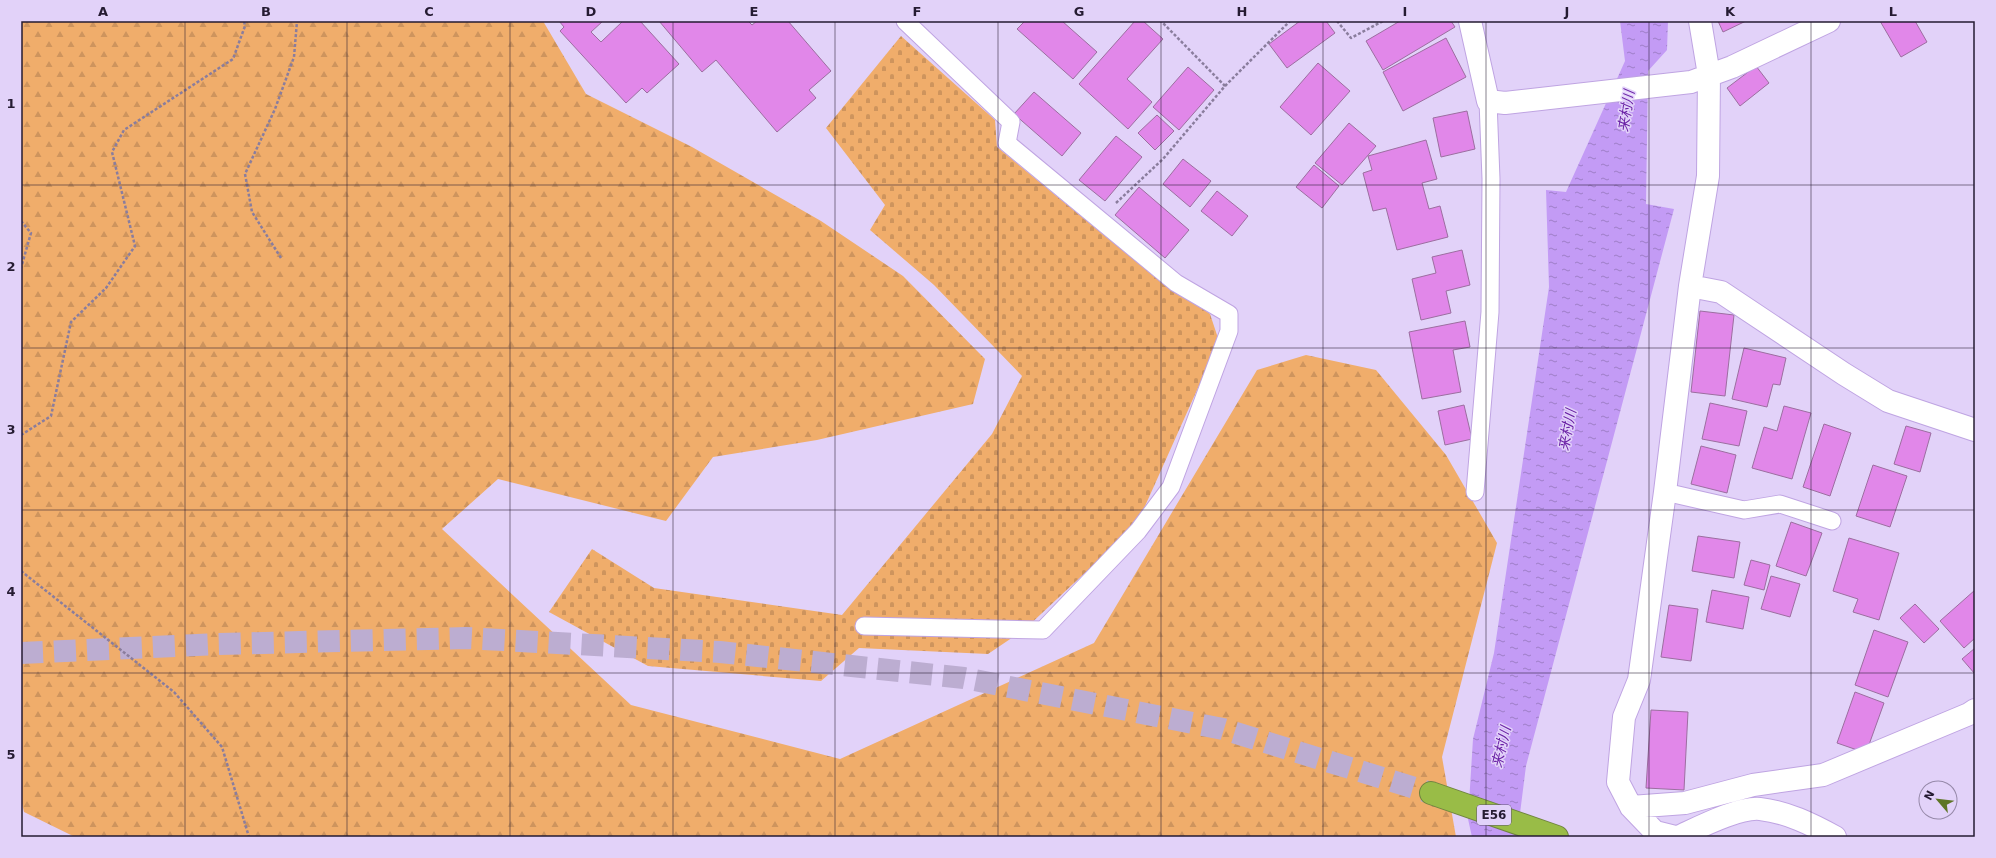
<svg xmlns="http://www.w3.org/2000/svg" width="1996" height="858" viewBox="0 0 1996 858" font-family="'DejaVu Sans','Noto Sans JP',sans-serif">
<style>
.forest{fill:url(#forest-firs)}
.cemetery{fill:url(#cemetery-stones)}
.water{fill:url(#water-ripples)}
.building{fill:#e187e9;stroke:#9c6ea0}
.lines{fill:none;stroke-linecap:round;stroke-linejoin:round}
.highway-tunnel{stroke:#bcadd1;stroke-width:22;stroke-dasharray:22 11;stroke-linecap:butt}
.lane-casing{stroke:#bfa4e2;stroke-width:19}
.street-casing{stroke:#bfa4e2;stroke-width:24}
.highway-casing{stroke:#708440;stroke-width:24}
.path{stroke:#8a7d9d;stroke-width:2.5;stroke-dasharray:3 2;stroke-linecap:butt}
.lane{stroke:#fff;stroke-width:17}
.street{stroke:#fff;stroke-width:22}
.highway{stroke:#99bc47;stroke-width:22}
.grid{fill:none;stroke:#251b32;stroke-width:1;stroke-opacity:0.55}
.labels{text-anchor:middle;stroke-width:3;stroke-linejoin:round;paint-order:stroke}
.shield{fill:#e2d2f9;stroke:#5e526e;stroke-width:1}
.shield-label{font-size:12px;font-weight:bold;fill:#251b32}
.water-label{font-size:14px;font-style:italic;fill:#6a21a5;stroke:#e2d2f9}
.neatline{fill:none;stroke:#251b32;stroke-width:1.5}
.grid-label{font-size:13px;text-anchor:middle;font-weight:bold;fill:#251b32}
</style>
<defs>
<pattern id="forest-firs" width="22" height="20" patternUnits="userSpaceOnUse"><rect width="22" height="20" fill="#f0ad6b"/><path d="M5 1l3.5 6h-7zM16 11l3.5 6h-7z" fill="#ce945d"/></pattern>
<pattern id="cemetery-stones" width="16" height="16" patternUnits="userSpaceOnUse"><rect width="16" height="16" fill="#f0ad6b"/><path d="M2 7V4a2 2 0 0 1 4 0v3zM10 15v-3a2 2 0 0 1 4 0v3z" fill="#ce945d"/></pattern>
<pattern id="water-ripples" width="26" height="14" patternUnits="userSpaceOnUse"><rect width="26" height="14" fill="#c39bf5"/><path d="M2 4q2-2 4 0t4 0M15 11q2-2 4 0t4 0" fill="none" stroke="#9e7ec7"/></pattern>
</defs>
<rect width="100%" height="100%" fill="#e2d2f9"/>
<path class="forest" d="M21,21H543L586,94L692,147L821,221L903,276L985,359L973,404L817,440L713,457L666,521L498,479L442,529L631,705L840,759L1094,643L1257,370L1306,355L1376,370L1446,455L1497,543L1442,757L1456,837H75L24,812L21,799Z"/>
<path class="cemetery" d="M901,36L995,120L997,147L1110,240L1210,314L1219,341L1137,524L1025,629L988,654L859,648L821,681L648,666L549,612L592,549L654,588L842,615L992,434L1022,376L934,285L870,230L885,205L826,128Z"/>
<path class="water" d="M1620,21H1668L1667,50L1648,71L1646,204L1674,209L1526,766L1517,837H1472L1468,819L1473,739L1494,653L1549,287L1546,190L1566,192L1625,61Z"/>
<path class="building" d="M559,21H603L591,32L601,42L623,21H640L679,64L647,93L642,88L626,103L560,31L564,27Z
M659,21H748L752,25L757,21H788L831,71L809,90L816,98L777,132L716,60L702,72Z
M1025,21H1062L1097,52L1073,79L1017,29Z
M1135,21H1143L1163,39L1127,79L1152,102L1128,129L1079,84Z
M1300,21H1326L1335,33L1287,68L1269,44Z
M1400,21H1451L1455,27L1383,70L1366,41Z
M1718,21H1746L1723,32Z
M1880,21H1915L1927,42L1901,57Z
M1446,38L1466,77L1403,111L1383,72Z
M1318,63L1350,91L1311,135L1280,107Z
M1756,66L1769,83L1740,106L1727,88Z
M1188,67L1214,90L1179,130L1153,107Z
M1034,92L1081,133L1062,156L1014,114Z
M1467,111L1475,149L1441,157L1433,118Z
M1157,115L1174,131L1155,150L1138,133Z
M1349,123L1376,146L1342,185L1315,163Z
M1116,136L1142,157L1105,201L1079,180Z
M1426,140L1437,179L1422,183L1429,209L1440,206L1448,237L1397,250L1386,208L1373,211L1363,173L1372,170L1368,156Z
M1183,159L1211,181L1190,207L1163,184Z
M1314,165L1339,186L1322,208L1296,187Z
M1139,187L1189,230L1165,258L1115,215Z
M1217,191L1248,216L1232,236L1201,211Z
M1462,250L1470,285L1446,291L1451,313L1421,320L1412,279L1436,273L1432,257Z
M1700,311L1734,315L1725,396L1691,392Z
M1465,321L1470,347L1453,350L1461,392L1422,399L1409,332Z
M1744,348L1786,358L1780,385L1773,384L1767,407L1732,399Z
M1710,403L1747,411L1739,446L1702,439Z
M1464,405L1472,439L1445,445L1438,411Z
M1784,406L1811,413L1792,479L1752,468L1764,427L1777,431Z
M1824,424L1851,433L1830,496L1803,487Z
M1906,426L1931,433L1920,472L1894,464Z
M1701,446L1736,455L1727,493L1691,484Z
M1873,465L1907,476L1890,527L1856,516Z
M1791,522L1822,533L1806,576L1776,566Z
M1698,536L1740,542L1734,578L1692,571Z
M1849,538L1899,553L1879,620L1853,612L1858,599L1833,591Z
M1751,560L1770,565L1764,590L1744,585Z
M1771,576L1800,584L1790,617L1761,609Z
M1712,590L1749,597L1743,629L1706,622Z
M1975,590V638L1964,648L1940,621Z
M1915,604L1939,629L1924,643L1900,618Z
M1669,605L1698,609L1691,661L1661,657Z
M1874,630L1908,642L1888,697L1855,685Z
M1975,648V674L1962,659Z
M1855,692L1884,703L1866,753L1837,743Z
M1651,710L1688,712L1684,790L1646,788Z"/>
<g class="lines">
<path class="highway-tunnel" d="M21,653L218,644L466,638L720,652L964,678L1223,729L1431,793"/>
<g class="lane-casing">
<path id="lane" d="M1475,492L1490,312L1491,179L1488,101
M1665,492L1744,510L1780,504L1832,521
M864,626L1043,630L1138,531L1171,487L1229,331V314L1176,283L1007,143L1011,122L905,21"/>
</g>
<g class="street-casing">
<path id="street" d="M1470,21L1488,101L1505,103L1691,82L1732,67L1829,21
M1690,286L1721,292L1844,374L1888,401L1975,430
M1631,807L1685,803L1753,785L1823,775L1969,714L1975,710
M1675,837L1655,832L1631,807L1618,782L1624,717L1639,680L1665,492L1690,286L1708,176L1709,75L1700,21
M1678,837C1698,828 1738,807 1760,809C1787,812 1811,824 1835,837"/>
</g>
<g class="highway-casing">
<path id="highway" d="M1431,793L1557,837"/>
</g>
<path class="path" d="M1337,21L1351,38L1383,21
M1225,86L1290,21
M1116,203L1163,159L1225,86L1161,21
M21,221L31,233L21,268
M281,258L252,212L245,174L275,109L294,57L297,21
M21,435L51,416L71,322L106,288L135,246L112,152L124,130L233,59L245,26L244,21
M21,571L174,692L222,747L249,837"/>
<use href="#lane" class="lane"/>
<use href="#street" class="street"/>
<use href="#highway" class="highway"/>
</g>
<path class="grid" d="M185,21V837M347,21V837M510,21V837M673,21V837M835,21V837M998,21V837M1161,21V837M1323,21V837M1486,21V837M1649,21V837M1811,21V837M21,185H1975M21,348H1975M21,510H1975M21,673H1975"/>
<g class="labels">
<rect class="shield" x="1477" y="805" width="34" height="20" rx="3"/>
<g class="shield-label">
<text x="1494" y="819">E56</text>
</g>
<g class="water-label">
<text transform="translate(1626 111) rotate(-81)" y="5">来村川</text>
<text transform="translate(1567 430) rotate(-79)" y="5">来村川</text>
<text transform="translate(1501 747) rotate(-77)" y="5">来村川</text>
</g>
</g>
<rect width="1996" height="858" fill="none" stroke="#e2d2f9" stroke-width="44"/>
<g transform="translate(1938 800) rotate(298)"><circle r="19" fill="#e2d2f9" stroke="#9689a9"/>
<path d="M0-3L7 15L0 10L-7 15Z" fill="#5e7526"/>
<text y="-6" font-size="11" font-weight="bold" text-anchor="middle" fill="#251b32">N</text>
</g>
<rect x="22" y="22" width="1952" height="814" class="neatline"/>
<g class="grid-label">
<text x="103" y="16">A</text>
<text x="266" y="16">B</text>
<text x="429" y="16">C</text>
<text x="591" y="16">D</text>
<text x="754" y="16">E</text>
<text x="917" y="16">F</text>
<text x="1079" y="16">G</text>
<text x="1242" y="16">H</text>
<text x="1405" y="16">I</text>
<text x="1567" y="16">J</text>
<text x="1730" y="16">K</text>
<text x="1893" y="16">L</text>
<text x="11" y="108">1</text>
<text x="11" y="271">2</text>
<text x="11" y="434">3</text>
<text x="11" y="596">4</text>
<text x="11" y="759">5</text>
</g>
</svg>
